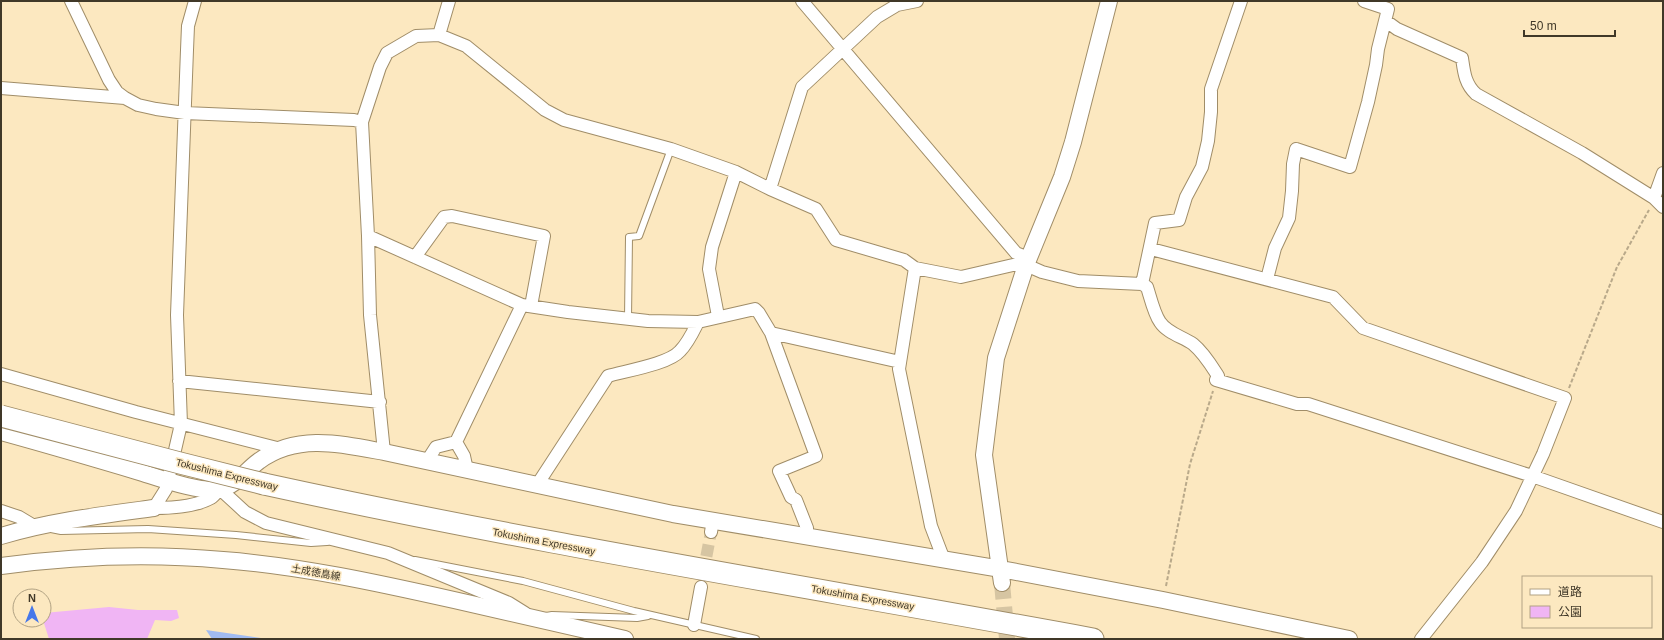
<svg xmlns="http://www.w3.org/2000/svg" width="1664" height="640" viewBox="0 0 1664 640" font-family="Helvetica,'Noto Sans JP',sans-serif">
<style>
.green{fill:#f0b5f4}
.water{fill:#a1bbf1}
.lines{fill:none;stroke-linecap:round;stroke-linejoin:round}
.street-tunnel{stroke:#d6c5a2;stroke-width:12;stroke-dasharray:12 6;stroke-linecap:butt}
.secondary-tunnel{stroke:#d6c5a2;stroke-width:16;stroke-dasharray:16 8;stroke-linecap:butt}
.lane-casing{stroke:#a08d68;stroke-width:8}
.street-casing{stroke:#a08d68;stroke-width:14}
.secondary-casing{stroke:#a08d68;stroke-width:18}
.highway-casing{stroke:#a08d68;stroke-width:23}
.path{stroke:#b9a98a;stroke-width:2;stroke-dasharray:4 2;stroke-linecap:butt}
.lane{stroke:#fff;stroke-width:6}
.street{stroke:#fff;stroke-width:12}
.secondary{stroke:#fff;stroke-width:16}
.highway{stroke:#fff;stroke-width:21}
.highway-bridge-casing{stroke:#a08d68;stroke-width:23;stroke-linecap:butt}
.highway-bridge{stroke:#fff;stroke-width:21}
.labels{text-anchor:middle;stroke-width:3;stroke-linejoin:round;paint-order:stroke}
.street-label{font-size:10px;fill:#403828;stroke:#fce8c0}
</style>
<rect width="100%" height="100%" fill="#fce8c0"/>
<path class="green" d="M109,607L138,610H177L179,618L171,621L155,620L147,639H49L43,620H44V613Z"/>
<path class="water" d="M206,630L268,639H212Z"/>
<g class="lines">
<path class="street-tunnel" d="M703,574L711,532"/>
<path class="secondary-tunnel" d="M1002,583L1007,639"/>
<g class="lane-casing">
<path id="lane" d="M628,319L629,237L639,236L671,149
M51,529L61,531L148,529L236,535L311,543L327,542
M415,560L523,581L634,611L756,639
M546,616L552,615L637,618L648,616"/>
</g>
<g class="street-casing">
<path id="street" d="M71,1L109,80L117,92L125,98L138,105L156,109L185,113L354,120L362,122
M802,1L1016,253L1029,258
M1386,21L1397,29L1462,58C1464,72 1465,84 1476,94L1582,153L1654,198L1663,207
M439,35L449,1
M1,88L125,98
M770,189L802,87L877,17L897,5L917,1
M1654,198L1663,173
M368,236L522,305L568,312L648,321L698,322L755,309L759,313L771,333L816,456L779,471L791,497L796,500L807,528V536
M1151,249L1333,297L1363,328L1565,398L1543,454L1516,511L1482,562L1421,639
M415,257L444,217L452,216L544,236L531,306
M915,268L899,369L931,526L944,560
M1267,279L1275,248L1289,218L1292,191L1293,164L1296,149L1350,167L1368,102L1376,65L1378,49L1388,9L1364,1
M1142,284L1155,223L1179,220L1186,197L1202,167L1208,141L1211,112V89L1241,1
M718,316L709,269L712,247L736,172
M771,333L900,362
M1,374L136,412L281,449
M179,381L380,402
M456,442L464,456L467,470
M384,452L370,315L368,236L362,122L380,67L387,53L416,36L439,35L466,46L545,110L564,120L671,149L736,172L770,189L816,209L836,240L904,260L915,268L961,277L1013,265H1026L1042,272L1078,281L1142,284L1147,287C1150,296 1154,314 1160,322C1167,333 1183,337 1193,344C1204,353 1211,365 1218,376L1216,380L1297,404H1308L1532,476L1663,522
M427,461L436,447L456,442L522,305
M537,485L608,376C625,371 669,364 680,351C688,343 693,332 698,322
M154,508L166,489L181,424L177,315L187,50L188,26L195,1
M154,508C171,508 195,507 211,498C214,496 217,492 220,489L245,512L266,523L388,553L509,603L525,613
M1,511L19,517L34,526
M711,532L713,520
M694,625L701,587"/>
</g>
<g class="secondary-casing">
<path id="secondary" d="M1,432C48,445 96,459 143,473C162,479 201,493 220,489C236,486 246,470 259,461C297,433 342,444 384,452L673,514L1001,569L1163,600L1349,639
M1,536C51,521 102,515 154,508
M1,566C75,556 149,553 223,560C301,566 378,583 454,600C511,613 568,626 625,639
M1002,583L984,455L996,358L1026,265L1062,177L1073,142L1109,1"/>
</g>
<g class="highway-casing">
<path id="highway" d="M264,484C538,544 816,588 1093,639"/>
</g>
<path class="path" d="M1569,388L1617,267L1649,210
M1166,586L1190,464L1213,391"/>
<use href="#lane" class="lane"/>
<use href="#street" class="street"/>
<use href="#secondary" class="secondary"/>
<use href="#highway" class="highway"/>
<g class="highway-bridge-casing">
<path id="highway-bridge" d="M1,416L180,463L264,484"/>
</g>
<use href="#highway-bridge" class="highway-bridge"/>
</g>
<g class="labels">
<g class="street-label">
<text transform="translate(227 474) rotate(14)" y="4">Tokushima Expressway</text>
<text transform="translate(544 541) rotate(11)" y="4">Tokushima Expressway</text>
<text transform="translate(316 572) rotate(10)" y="4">土成徳島線</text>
<text transform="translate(863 597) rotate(10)" y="4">Tokushima Expressway</text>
</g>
</g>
<rect width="1664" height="640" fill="none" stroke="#403828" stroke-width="4"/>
<rect x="1522" y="576" width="130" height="52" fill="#fce8c0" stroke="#b1a283"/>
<rect x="1530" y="589" width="20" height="6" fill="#ffffff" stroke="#b1a283"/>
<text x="1558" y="596" font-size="12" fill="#403828">道路</text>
<rect x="1530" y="606" width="20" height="12" fill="#f0b5f4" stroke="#b1a283"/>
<text x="1558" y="616" font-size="12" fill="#403828">公園</text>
<g transform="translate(32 608)"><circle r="19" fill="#fce8c0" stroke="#b1a283"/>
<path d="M0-3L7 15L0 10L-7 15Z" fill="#4677e9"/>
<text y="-6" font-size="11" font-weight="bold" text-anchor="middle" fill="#403828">N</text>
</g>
<path d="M1524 30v6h91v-6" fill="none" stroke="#403828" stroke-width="2"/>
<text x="1530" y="30" font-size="12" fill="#403828" stroke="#fce8c0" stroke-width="3" paint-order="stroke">50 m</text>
</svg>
